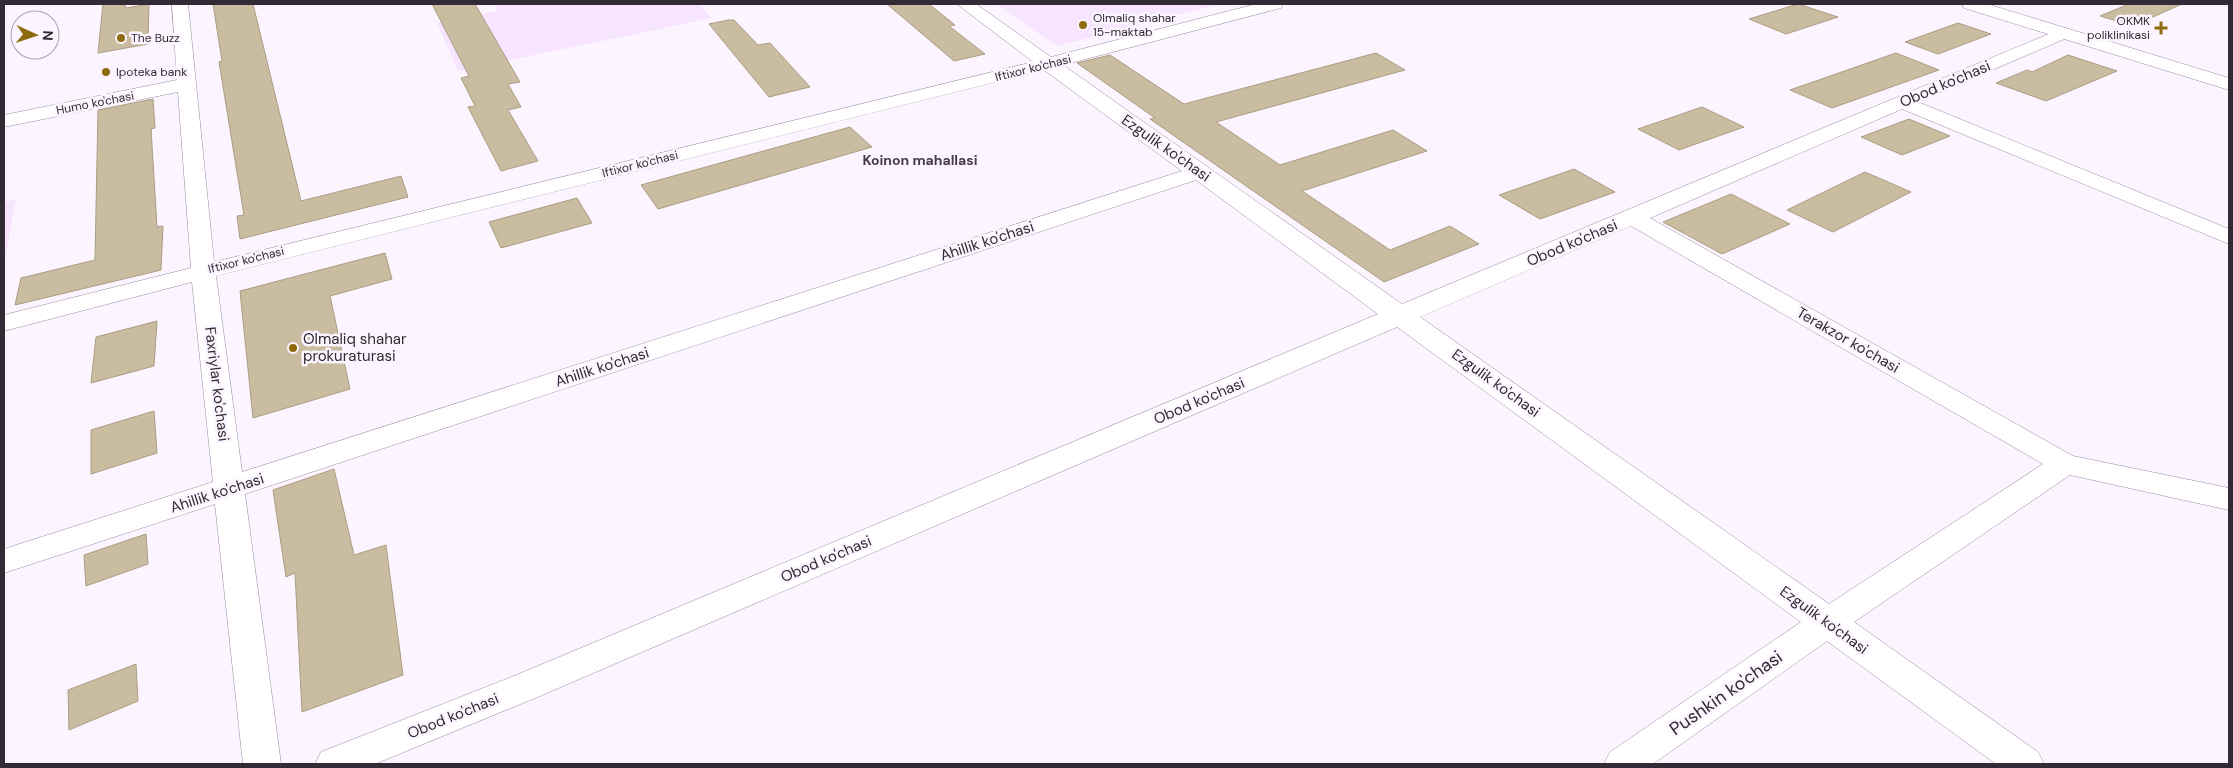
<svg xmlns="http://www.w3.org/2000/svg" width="2233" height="768" viewBox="0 0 2233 768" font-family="'DM Sans',sans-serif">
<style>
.built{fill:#f7e4fe}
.building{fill:#cabca1;stroke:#aa9d82}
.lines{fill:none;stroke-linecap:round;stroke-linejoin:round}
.minor-casing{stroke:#9b8aa1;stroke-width:1}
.major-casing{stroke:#9b8aa1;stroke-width:1}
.minor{fill:#fff;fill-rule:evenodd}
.major{fill:#fff;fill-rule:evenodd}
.poi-dot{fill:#8f6b0f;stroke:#fcf4fe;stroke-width:2}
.labels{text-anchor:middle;stroke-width:5;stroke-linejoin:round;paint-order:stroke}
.far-poi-label{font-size:12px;fill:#322a34;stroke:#fcf4fe;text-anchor:start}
.far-street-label{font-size:12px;fill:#322a34;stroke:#fcf4fe}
.far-neighbourhood-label{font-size:14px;font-weight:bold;fill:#48394e;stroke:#fcf4fe}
.street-label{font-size:15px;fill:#322a34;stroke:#fcf4fe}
.poi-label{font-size:15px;fill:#322a34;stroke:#fcf4fe;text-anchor:start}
.near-street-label{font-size:18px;fill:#322a34;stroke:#fcf4fe}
</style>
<rect width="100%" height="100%" fill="#fcf4fe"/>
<path class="built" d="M494,4H699L712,18L458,71L437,23L497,11Z
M996,4H1221L1057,46Z
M16,199L4,266V202Z"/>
<path class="building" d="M103,4H125L126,8L149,4L148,44L98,53Z
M213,4H253L301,201L401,176L408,197L240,239L237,216L244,215L219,62L222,61Z
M432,4H475L520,82L508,84L521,107L508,110L538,161L501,171L468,107L475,106L461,78L469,76Z
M887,4H929L955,25L949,26L985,54L954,61Z
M1798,4L1838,17L1786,34L1749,19Z
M2129,4H2182L2133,26L2100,16Z
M728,20H734L758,45L770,43L810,87L769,97L709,24Z
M1958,23L1991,34L1938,54L1905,42Z
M1376,53L1405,70L1216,122L1280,165L1393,130L1427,151L1302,191L1390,250L1450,226L1479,244L1384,282L1150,119L1155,118L1077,63L1110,55L1184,104Z
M1896,53L1939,70L1832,108L1790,90Z
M2068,55L2117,71L2046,101L1996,83L2027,70L2032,72Z
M153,99L155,128L151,129L157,227L163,226L161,270L15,305L21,278L95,260L98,110Z
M1702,107L1744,127L1679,150L1638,129Z
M1909,119L1950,136L1902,155L1861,137Z
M850,127L872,147L658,209L641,185Z
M1574,169L1615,192L1540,219L1499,195Z
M1865,172L1911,192L1833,232L1787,210Z
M1731,194L1790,224L1722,254L1663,222Z
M577,198L592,223L501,248L489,222Z
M385,253L392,279L330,296L350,389L253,418L240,291Z
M157,321L154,366L91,383L96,337Z
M154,411L157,453L91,474V430Z
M334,469L354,555L386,545L403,675L302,712L295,573L286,577L273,490Z
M146,534L148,564L86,586L84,555Z
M136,664L138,701L69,730L68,690Z"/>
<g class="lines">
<g class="minor-casing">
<path id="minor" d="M172,4H188L214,262L1033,62L957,4H976L1051,57L1256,4H1283L1281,8L1063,65L1402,304L2063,28L2069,29L2072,33L2069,37L1918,102L2229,229V244L1902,109L1650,218L2073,456L2229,488V510L2070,475L1854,622L2038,752L2044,764H1996L1827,641L1653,764H1604L1610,752L1801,622L1397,327L540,696L375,764H315L321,752L514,676L1378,314L1196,180L245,494L281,764H243L215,504L4,573V549L213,482L192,282L4,331V315L191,268L178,92L4,127V115L177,80ZM1044,70L1182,171L242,472L216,276ZM1631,226L2043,464L1829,604L1420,317Z"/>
</g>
<g class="major-casing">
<path id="major" d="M1962,4H1987L2229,78V90L1964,8Z"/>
</g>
<use href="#minor" class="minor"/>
<use href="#major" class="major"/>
</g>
<g class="poi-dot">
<circle cx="1083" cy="25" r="5"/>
<path d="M2158.5 20.5h5v5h5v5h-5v5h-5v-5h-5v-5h5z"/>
<circle cx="121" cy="38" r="5"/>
<circle cx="106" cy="72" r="5"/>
<circle cx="293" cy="348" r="5"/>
</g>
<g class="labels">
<g class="far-poi-label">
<text x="1093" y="22">Olmaliq shahar<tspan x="1093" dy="14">15-maktab</tspan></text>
<text x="2150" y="25" text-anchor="end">OKMK<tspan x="2150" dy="14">poliklinikasi</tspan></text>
<text x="131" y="42">The Buzz</text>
<text x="116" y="76">Ipoteka bank</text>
</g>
<g class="far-street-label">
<text transform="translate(1033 68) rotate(-14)" y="4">Iftixor ko'chasi</text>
<text transform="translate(95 103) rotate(-11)" y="4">Humo ko'chasi</text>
<text transform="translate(640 164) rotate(-14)" y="4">Iftixor ko'chasi</text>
<text transform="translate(246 260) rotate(-14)" y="4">Iftixor ko'chasi</text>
</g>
<g class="far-neighbourhood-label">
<text x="920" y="165">Koinon mahallasi</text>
</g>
<g class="street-label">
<text transform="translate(1945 84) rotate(-23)" y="5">Obod ko'chasi</text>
<text transform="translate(1166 148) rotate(35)" y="5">Ezgulik ko'chasi</text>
<text transform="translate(987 241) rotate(-18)" y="5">Ahillik ko'chasi</text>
<text transform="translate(1572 243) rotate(-23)" y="5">Obod ko'chasi</text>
<text transform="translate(1848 340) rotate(30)" y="5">Terakzor ko'chasi</text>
<text transform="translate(602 367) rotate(-18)" y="5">Ahillik ko'chasi</text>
<text transform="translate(1496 383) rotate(36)" y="5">Ezgulik ko'chasi</text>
<text transform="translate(217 384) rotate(83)" y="5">Faxriylar ko'chasi</text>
<text transform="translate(1199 401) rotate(-23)" y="5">Obod ko'chasi</text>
<text transform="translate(217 493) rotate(-18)" y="5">Ahillik ko'chasi</text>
<text transform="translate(826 559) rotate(-23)" y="5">Obod ko'chasi</text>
<text transform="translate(1824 620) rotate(36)" y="5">Ezgulik ko'chasi</text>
<text transform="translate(453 716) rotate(-22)" y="5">Obod ko'chasi</text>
</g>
<g class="poi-label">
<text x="303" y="344">Olmaliq shahar<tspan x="303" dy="17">prokuraturasi</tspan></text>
</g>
<g class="near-street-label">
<text transform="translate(1726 693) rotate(-35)" y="6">Pushkin ko'chasi</text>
</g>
</g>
<rect width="2233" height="768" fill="none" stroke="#322a34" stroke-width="10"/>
<g transform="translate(35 35) rotate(93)"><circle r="24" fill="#fcf4fe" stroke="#aba3ad"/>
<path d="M0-4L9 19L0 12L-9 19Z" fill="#8f6b0f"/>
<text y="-8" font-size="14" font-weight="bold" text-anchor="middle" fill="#322a34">N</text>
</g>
</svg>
